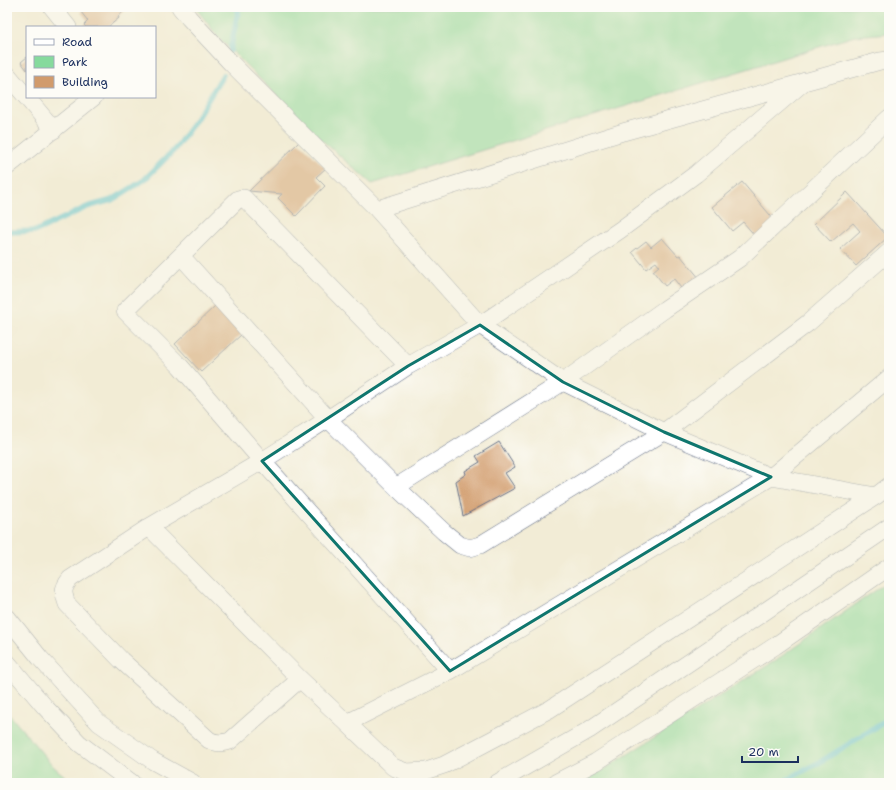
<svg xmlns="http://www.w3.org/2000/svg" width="896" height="790" viewBox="0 0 896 790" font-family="'Shantell Sans',sans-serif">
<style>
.green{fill:#86da9d;stroke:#50847e}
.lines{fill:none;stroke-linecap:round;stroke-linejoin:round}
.stream{stroke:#58c2d3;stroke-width:5.5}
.building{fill:#d19b6c}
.street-casing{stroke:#667188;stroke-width:18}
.street{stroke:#fff;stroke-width:17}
.marked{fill:none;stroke:#0f766e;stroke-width:3;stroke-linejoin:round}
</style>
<rect width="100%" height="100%" fill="#fdfcf7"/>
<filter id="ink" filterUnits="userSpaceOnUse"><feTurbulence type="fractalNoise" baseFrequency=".025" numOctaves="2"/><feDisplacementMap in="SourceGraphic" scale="8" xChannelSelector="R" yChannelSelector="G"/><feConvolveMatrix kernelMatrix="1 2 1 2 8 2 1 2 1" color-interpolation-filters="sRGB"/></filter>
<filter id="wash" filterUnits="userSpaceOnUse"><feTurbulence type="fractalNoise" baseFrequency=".012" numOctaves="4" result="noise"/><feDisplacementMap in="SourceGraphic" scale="16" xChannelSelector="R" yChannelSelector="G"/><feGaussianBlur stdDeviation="0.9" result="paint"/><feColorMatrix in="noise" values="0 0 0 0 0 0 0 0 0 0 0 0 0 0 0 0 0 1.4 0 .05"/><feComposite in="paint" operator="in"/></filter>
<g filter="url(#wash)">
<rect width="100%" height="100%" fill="#f2ecd6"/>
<path class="green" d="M195,7H889V33L855,36L372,184L316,135L219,38Z
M889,581V783H580L606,768L776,660Z
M7,712L54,767L73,783H7Z"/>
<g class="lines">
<path class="stream" d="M230,51L239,7
M7,232L36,231L87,207L112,200L144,180L174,150L195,121L223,75
M781,783L820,762L889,719"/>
</g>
<g id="blocks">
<path class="building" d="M87,7H129L118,16L119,18L108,27H86L84,25L88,21L81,12Z
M27,57V70L21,62Z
M299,142L326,168L316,177L325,186L296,216L278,198L282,194L249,191Z
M742,182L776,222L757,238L743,222L732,231L712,207Z
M847,192L888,237L856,266L840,249L860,231L853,223L831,242L814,224Z
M662,238L678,256L680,255L700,279L684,292L674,279L665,286L653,271L659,266L656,262L646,269L632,252L646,241L651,247Z
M215,306L242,334L201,372L175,344Z
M499,442L515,467L505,473L515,488L463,516L456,481L466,474L465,471L480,462L476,456Z"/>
</g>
</g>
<g filter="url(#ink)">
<use href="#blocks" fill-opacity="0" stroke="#667188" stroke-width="1"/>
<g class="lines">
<g class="street-casing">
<path id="street" d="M52,7L68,27
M180,7L189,18L231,63L377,209L480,325L563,382L664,432L771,477L876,496
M7,74L54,130
M805,81L696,174L620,230L480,325L408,366L328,419L262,461L149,527L300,679L347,723L450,671L771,477L889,378
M7,167L94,97
M377,209L623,132L880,61L889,60
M181,256L328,419L396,487L444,532L460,545L470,548L480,545L664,432L808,323L889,252
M408,366L244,198H242L238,199L125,311L180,366L262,461L450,671
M396,487L563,382L665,309L740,258L889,118
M149,527L70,579C62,589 63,593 67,604L121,660L209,740C217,744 222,743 230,741L300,679
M7,617L40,658L65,686L99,723L153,761L193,783
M7,662L45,707L79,743L132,783
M347,723L393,767L406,772L426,771L444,765L550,709L876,496L889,486
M497,783L589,730L761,614L889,527
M555,783L596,762L775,646L889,567"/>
</g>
<use href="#street" class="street"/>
</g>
</g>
<path d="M0 0H896V790H0ZM480,325L563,382L664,432L771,477L450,671L262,461L408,366Z" fill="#f2ecd6" fill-opacity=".55" fill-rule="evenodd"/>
<path class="marked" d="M480,325L563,382L664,432L771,477L450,671L262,461L408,366Z"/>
<rect width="896" height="790" fill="none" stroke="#fdfcf7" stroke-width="24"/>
<rect x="26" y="26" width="130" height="72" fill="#fdfcf7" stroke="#a3aaba"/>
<rect x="34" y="39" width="20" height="6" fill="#ffffff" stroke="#a3aaba"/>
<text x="62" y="46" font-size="12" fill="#1b2f5e">Road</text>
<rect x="34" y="56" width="20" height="12" fill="#86da9d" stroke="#a3aaba"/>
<text x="62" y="66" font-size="12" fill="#1b2f5e">Park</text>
<rect x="34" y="76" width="20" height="12" fill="#d19b6c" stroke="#a3aaba"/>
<text x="62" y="86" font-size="12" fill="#1b2f5e">Building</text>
<path d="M742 756v6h56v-6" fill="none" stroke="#1b2f5e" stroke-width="2"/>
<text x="748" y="756" font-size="12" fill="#1b2f5e" stroke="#fdfcf7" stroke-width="3" paint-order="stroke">20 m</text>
</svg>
